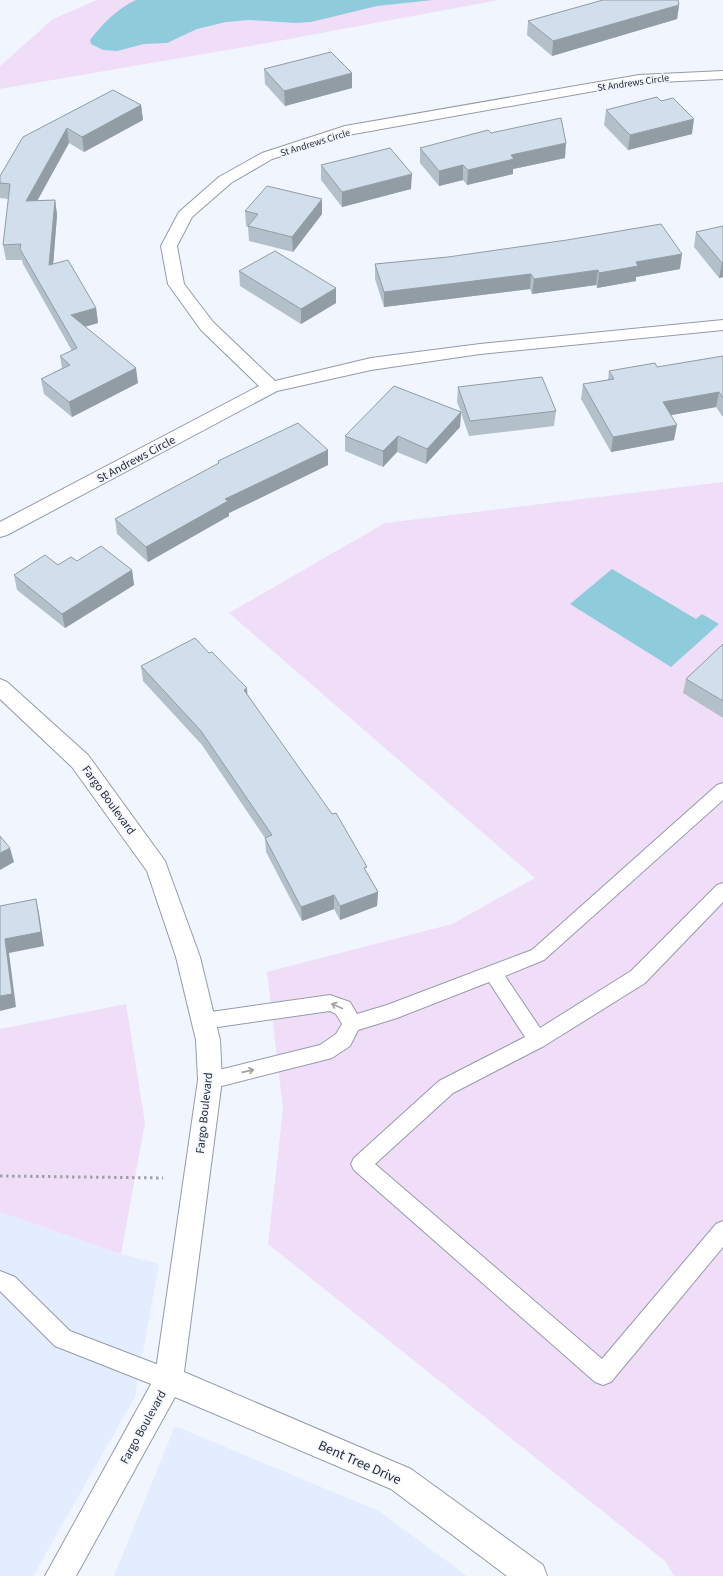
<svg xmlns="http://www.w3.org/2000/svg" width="723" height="1576" viewBox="0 0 723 1576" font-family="'Source Sans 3',sans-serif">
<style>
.built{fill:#e4edff}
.green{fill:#f0def9}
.water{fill:#8ecbdb}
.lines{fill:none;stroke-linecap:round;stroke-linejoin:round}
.service-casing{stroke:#949baa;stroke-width:2}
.minor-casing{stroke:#949baa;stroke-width:2}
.path{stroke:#9da2a9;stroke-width:3;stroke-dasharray:2.5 3.5;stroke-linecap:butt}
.service{fill:#fff;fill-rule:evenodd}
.minor{fill:#fff;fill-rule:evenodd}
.wall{fill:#b3c0ca}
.shaded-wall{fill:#929ca4}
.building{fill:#d0dfeb;stroke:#929ca4}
.oneway{stroke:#9fa0a3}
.labels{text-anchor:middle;stroke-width:3;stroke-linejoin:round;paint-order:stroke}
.far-street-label{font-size:10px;fill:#292c32;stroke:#f0f5fe}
.street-label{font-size:12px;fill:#292c32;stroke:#f0f5fe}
.near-street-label{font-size:14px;fill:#292c32;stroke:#f0f5fe}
</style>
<rect width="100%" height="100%" fill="#f0f5fe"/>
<path class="built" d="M0,1212L121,1254L159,1264L135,1397L33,1576H0Z
M175,1426L379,1511L467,1576H114Z"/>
<path class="green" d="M97,0H499L273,42L0,89V66L53,19Z
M723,482V1576H674L665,1561L268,1244L283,1109L267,972L452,924L535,878L229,613L385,523Z
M126,1004L145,1123L121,1254L0,1212V1029Z"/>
<path class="water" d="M136,0H433L377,6L311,22L295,23L249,20L226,22L197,29L167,43L144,44L117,51L103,50L91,44L90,40C102,24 118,8 136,0Z
M612,569L696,619L702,614L719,624L671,667L570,604Z"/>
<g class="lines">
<g class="service-casing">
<path id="service" d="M723,783V800L544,960L505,976L540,1028L631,971L717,885L723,883V902L645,983L544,1046L453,1093L375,1164L602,1359L716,1224L723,1221V1247L611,1382L603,1385L595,1382L354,1170L351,1164L354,1158L439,1081L525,1037L489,982L397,1018L358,1030L350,1046L332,1058L210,1089L203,1086L200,1080L203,1074L320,1045L336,1034L342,1024L336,1014L330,1011L204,1029L197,1027L195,1021L197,1015L204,1013L330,995L350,1002L357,1014L387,1005L532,950L717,785Z
M0,1271L15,1277L70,1331L177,1372L180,1380L177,1388L169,1391L55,1346L0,1291Z"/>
</g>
<g class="minor-casing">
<path id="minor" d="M723,71V79L639,83L348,135L272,159L231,183L192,217L177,246L184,284L213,322L275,381L371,358L480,344L723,320V330L480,354L371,370L277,391L7,535L0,537V522L259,386L201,330L168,284L161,246L179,212L219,177L262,153L345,126L639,75Z
M0,679L7,682L88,755L165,861L200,957L220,1040L222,1080L184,1372L411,1469L543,1565L547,1576H507L391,1489L175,1397L76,1576H45L155,1377L198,1080L196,1040L176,957L147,871L72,767L0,699Z"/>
</g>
<path class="path" d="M0,1176L163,1178"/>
<use href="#service" class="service"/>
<use href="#minor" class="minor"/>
</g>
<path class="wall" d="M679,5L677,19L552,56L527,35L528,21Z
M264,69L352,88L285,106L265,84Z
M141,105L143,120L84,152L69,143L37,200H55L57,215L53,264L96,308L98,323L85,327L138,383L72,417L44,394L41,379L62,368L60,356L72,351L23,264L22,260H6L3,245L9,199L0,198V176L23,137Z
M606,110L692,134L628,150L604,125Z
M491,133L565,158L513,169V174L467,185L463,180L439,186L420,163V148Z
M321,165L411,189L342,207L321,180Z
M245,211L322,214L293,252L249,241L248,227L246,226Z
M723,226V277L719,278L694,247L696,232Z
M448,257L680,269L636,277V281L597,288L596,285L532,294L530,289L384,307L375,279V264Z
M239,271L336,303L301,324L240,286Z
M723,356V416H722L716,407L671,415L674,440L611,452L581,399L583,384L608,380L609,371L657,367Z
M458,387L556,411L554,426L469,436L461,413L460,427L426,464L397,452L383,467L345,451V436L461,412L457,402Z
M328,450V465L229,513V516L148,562L117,534L115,519L218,464V461Z
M77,561L132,570L134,585L65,628L17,590L14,575Z
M723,644V718L683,693L686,679Z
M141,666L248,695L367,872L378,892L377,906L340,920L334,909L302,921L266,852L265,838L202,745L143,681Z"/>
<path class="shaded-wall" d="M679,5L677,19L552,56L553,41Z
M352,73V88L285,106L284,91Z
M141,105L143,120L84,152L82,137Z
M694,119L692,134L628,150L630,135Z
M67,128L69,143L29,216L26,201Z
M566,143L565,158L513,169V174L467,185L468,170L511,155Z
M463,165V180L439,186V171Z
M412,174L411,189L342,207V192Z
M322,199V214L293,252L292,237Z
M55,200L57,215L52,280L49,265Z
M682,254L680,269L636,277V281L597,288L599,273L636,262Z
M723,262V277L719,278L722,263Z
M598,270L596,285L532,294L534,279Z
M531,274L530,289L384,307V292Z
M336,288V303L301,324V309Z
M96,308L98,323L73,330L71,315Z
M136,368L138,383L72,417L69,402Z
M719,392L716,407L661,417L663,402Z
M461,412L460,427L426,464L427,449Z
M677,425L674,440L611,452L613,437Z
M398,436L397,452L383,467V451Z
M328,450V465L229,513V516L148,562L146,547L225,499Z
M132,570L134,585L65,628L62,614Z
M247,688L248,703L244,690Z
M10,848L14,862L0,870V853Z
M378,892L377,906L340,920V906Z
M334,895V909L302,921L301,907Z
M36,899L39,913L44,946L9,953L16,1007L0,1011V996L5,939Z"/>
<path class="building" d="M603,0H678L679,5L553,41L528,21Z
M331,52L352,73L284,91L264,69Z
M113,90L141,105L82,137L67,128L26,201L55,200L49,265L68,260L96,308L71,315L136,368L69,402L41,379L70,365L60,356L77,348L20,249L21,244L3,245L10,184L0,183V176L23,137Z
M657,97L661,101L673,98L694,119L630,135L606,110Z
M561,118L566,143L511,155L514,159L468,170L463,165L439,171L420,148L488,130L491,133Z
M390,148L412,174L342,192L321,165Z
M267,186L322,199L292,237L248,226L258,214L245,211Z
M661,224L682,254L636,262L638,266L599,273L598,270L534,279L531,274L384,292L375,264L448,257L567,240Z
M723,226V262L722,263L696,232Z
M275,251L336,288L301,309L239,271Z
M723,356V398L719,392L663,402L677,425L613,437L583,384L614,379L609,371L655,363L657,367Z
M542,377L556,411L470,421L458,387Z
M394,386L461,412L427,449L398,436L383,451L345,436Z
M298,423L328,450L225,499L228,501L146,547L115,519L219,463L218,461Z
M101,546L132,570L62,614L14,575L45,555L58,565L71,557L77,561Z
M195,638L209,653L212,652L247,688L244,690L332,814L336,813L367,867L364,868L378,892L340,906L334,895L301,907L265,838L272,835L201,731L141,666Z
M723,644V701L686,679Z
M0,836L10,848L0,853Z
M36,899L41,932L5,939L12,994L0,996V906Z"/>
<defs><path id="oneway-shaft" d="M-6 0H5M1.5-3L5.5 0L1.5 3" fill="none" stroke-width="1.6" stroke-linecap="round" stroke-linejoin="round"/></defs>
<g class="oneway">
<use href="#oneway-shaft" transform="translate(337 1006) rotate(-156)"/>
<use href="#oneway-shaft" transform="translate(248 1071) rotate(-13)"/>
</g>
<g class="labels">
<g class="far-street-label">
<text transform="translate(633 82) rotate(-8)" y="4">St Andrews Circle</text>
<text transform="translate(315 142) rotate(-17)" y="4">St Andrews Circle</text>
</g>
<g class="street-label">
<text transform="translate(136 459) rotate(-28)" y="4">St Andrews Circle</text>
<text transform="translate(109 800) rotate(54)" y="4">Fargo Boulevard</text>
<text transform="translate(204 1113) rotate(-84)" y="4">Fargo Boulevard</text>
<text transform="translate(143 1427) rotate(-61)" y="4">Fargo Boulevard</text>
</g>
<g class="near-street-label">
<text transform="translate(360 1462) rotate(24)" y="5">Bent Tree Drive</text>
</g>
</g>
</svg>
